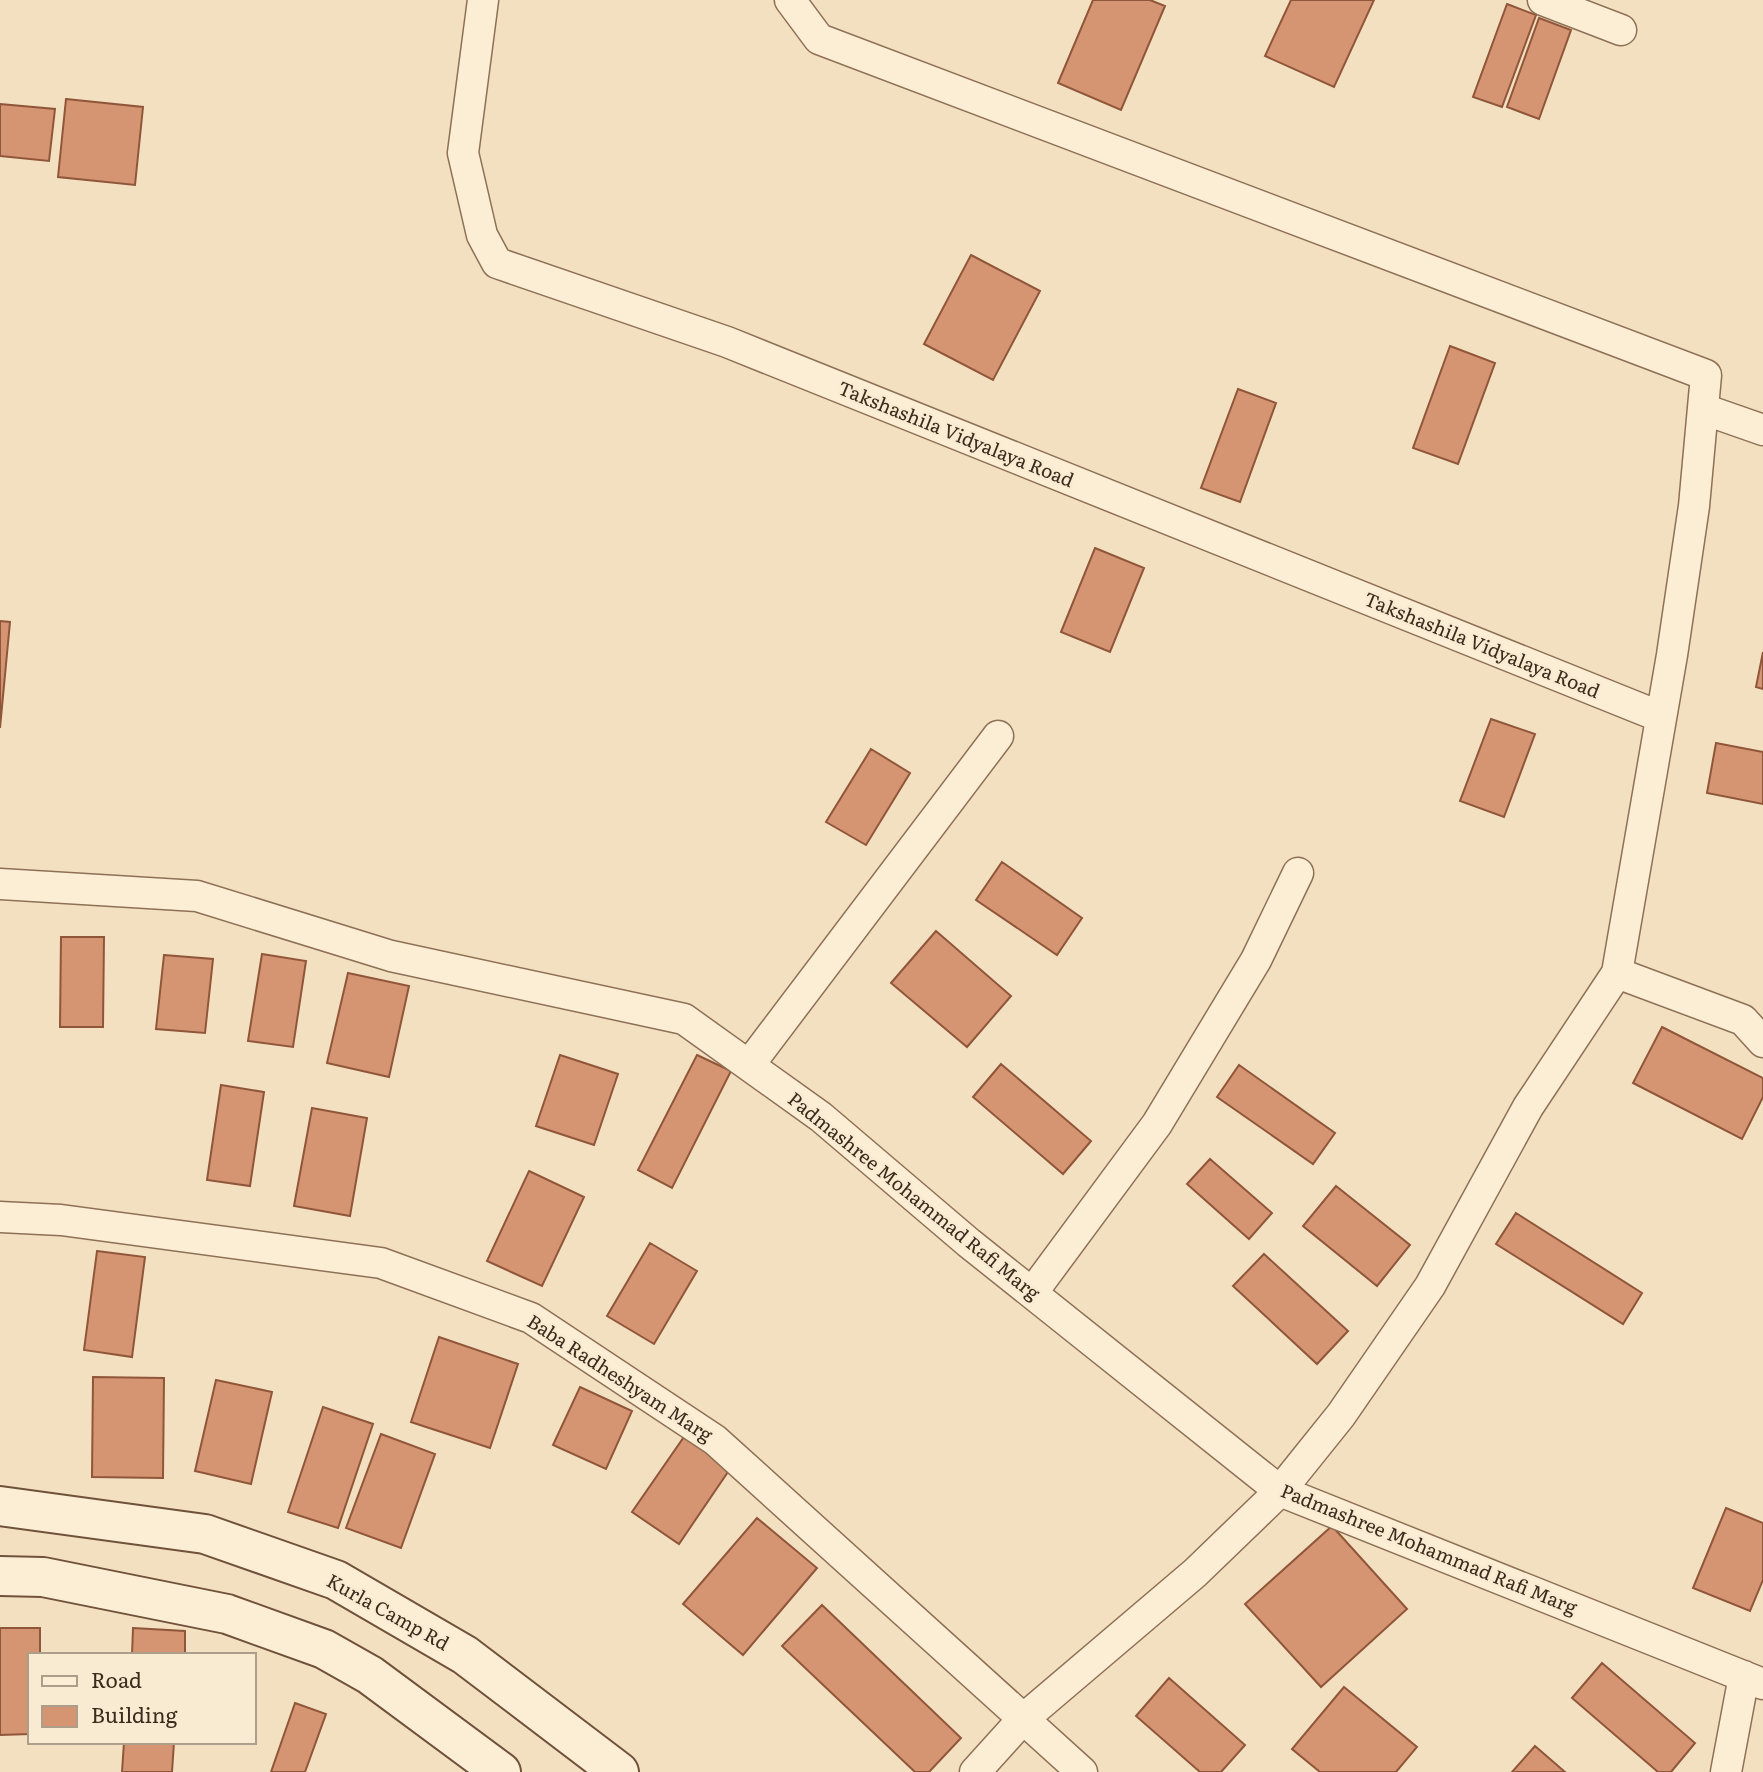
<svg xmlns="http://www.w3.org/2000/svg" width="1763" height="1772" viewBox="0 0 1763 1772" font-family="Literata,serif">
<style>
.building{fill:#d59573;stroke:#905639;stroke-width:2}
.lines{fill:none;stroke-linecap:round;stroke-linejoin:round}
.street-casing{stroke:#8e7056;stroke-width:33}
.secondary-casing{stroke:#70513a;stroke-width:42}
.street{stroke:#fceed5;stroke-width:30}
.secondary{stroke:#fceed5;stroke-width:38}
.labels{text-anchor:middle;stroke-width:5;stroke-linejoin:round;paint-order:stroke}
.street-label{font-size:19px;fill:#3c2a1c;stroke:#f9ebd1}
</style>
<rect width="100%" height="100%" fill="#f3e0c1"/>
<path class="building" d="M1093,0H1150L1165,6L1121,110L1058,83Z
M1291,0H1374L1334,87L1265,56Z
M1507,4L1536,15L1502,107L1473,97Z
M1539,18L1571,30L1539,119L1507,107Z
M66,99L143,107L135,185L58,177Z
M0,104L55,109L49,161L0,156Z
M971,255L1040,291L993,380L924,344Z
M1450,346L1495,363L1458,464L1413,448Z
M1238,389L1276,403L1240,502L1201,488Z
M1095,548L1144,568L1110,652L1061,632Z
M0,621L10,622L0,728Z
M1763,652V689L1756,687Z
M1491,719L1535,734L1504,817L1460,801Z
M1716,743L1763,752V804L1707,793Z
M871,749L910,773L866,845L826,822Z
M1002,862L1082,918L1057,955L976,900Z
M936,931L1011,996L967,1047L891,983Z
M61,937H104L103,1027H60Z
M262,954L306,961L293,1047L248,1041Z
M164,955L213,959L205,1033L156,1029Z
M348,973L409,986L389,1077L327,1063Z
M1662,1027L1763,1078V1097L1742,1139L1633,1083Z
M560,1055L618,1074L594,1145L536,1126Z
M697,1055L731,1071L672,1188L638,1170Z
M1001,1064L1091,1141L1063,1174L973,1097Z
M1239,1065L1335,1133L1313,1164L1217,1097Z
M221,1085L264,1092L250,1186L207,1180Z
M312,1108L367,1118L350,1216L294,1206Z
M1210,1159L1272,1213L1249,1239L1187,1184Z
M529,1171L584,1197L542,1286L487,1261Z
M1336,1186L1410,1245L1377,1286L1303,1226Z
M1516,1213L1642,1293L1623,1324L1496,1244Z
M650,1243L697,1271L654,1344L607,1316Z
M97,1251L145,1257L132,1357L84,1350Z
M1264,1254L1348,1331L1317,1364L1233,1286Z
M439,1337L518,1364L490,1448L411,1422Z
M93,1377L164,1378L163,1478L92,1477Z
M216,1380L272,1392L251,1484L195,1471Z
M580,1387L632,1411L606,1469L553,1445Z
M323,1407L373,1424L338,1528L288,1512Z
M381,1434L435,1454L401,1548L346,1528Z
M686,1434L732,1466L679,1544L632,1512Z
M1726,1508L1763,1523V1580L1750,1611L1693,1588Z
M757,1518L817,1568L743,1655L683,1604Z
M1332,1526L1407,1609L1321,1687L1245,1604Z
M822,1605L961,1738L929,1772H915L782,1646Z
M0,1628H40V1655H30V1734L0,1735Z
M133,1628L185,1631V1655H132Z
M1602,1663L1695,1743L1671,1772H1658L1572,1698Z
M1169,1678L1245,1745L1221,1772H1200L1136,1716Z
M1344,1687L1417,1747L1396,1772H1320L1292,1749Z
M295,1703L326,1714L305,1772H271Z
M124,1742H174L172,1772H122Z
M1535,1746L1565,1772H1512Z"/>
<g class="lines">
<g class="street-casing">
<path id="street" d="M483,0L463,153L482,235L497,263L727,342L1661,717
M790,0L819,39L1706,375L1694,506L1672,655L1617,973L1528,1107L1430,1286L1341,1415L1280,1491L1195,1573L1022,1720L975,1772
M1543,0L1621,30
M1703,409L1763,430
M0,884L197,896L391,956L684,1019L821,1117L969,1243L1280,1491L1763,1684
M1617,973L1743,1020L1763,1042
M749,1065L998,736
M0,1217L61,1220L381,1263L531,1318L715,1440L1082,1772
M1032,1293L1157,1124L1256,960L1298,873
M1726,1772L1744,1676"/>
</g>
<g class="secondary-casing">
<path id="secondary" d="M0,1506L205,1534L336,1580L465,1655L619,1772
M0,1576L43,1577L227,1614L324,1649L370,1675L501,1772"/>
</g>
<use href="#street" class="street"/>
<use href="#secondary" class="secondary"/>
</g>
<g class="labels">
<g class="street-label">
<text transform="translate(956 434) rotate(22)" y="7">Takshashila Vidyalaya Road</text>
<text transform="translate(1482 645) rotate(22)" y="7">Takshashila Vidyalaya Road</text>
<text transform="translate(914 1196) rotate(39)" y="7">Padmashree Mohammad Rafi Marg</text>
<text transform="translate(620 1378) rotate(33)" y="7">Baba Radheshyam Marg</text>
<text transform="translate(1429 1549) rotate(22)" y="7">Padmashree Mohammad Rafi Marg</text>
<text transform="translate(388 1612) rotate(29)" y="7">Kurla Camp Rd</text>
</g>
</g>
<rect x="28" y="1653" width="228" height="91" fill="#f9ebd1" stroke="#ad9e89" stroke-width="2"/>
<rect x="42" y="1676" width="35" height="10" fill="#fceed5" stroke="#ad9e89" stroke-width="2"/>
<text x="91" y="1688" font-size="21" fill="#3c2a1c">Road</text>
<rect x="42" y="1706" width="35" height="21" fill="#d59573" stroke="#ad9e89" stroke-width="2"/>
<text x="91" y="1723" font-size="21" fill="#3c2a1c">Building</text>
</svg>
